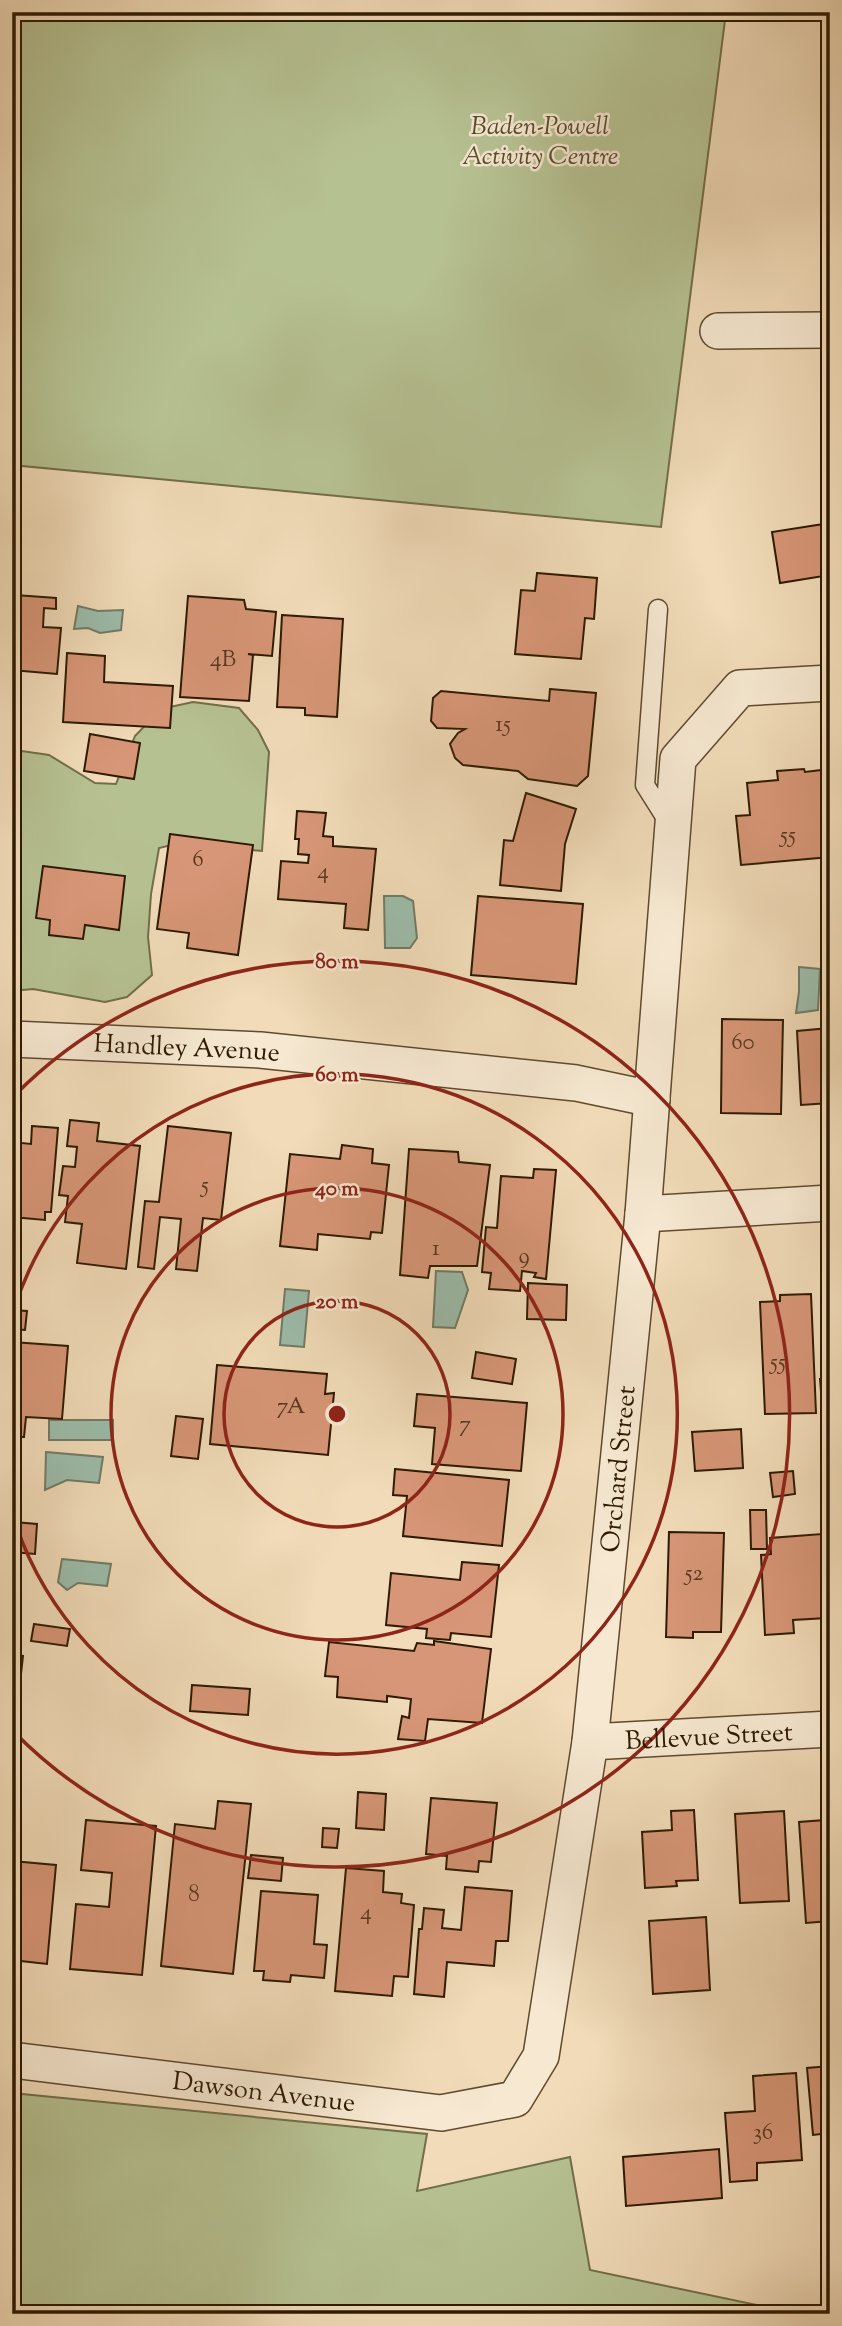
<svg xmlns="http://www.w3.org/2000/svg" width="842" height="2326" viewBox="0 0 842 2326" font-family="'Sorts Mill Goudy',serif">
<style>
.green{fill:#b6c192;stroke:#726e49;stroke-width:2}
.water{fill:#9cbcaa;stroke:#707b66;stroke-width:2}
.building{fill:#d79677;stroke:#2e1a00;stroke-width:2}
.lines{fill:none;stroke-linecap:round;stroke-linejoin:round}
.service-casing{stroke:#5f4a2e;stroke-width:21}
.minor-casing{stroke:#5f4a2e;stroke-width:38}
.service{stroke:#f6e8d1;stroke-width:18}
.minor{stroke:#f6e8d1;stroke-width:35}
.ring{fill:none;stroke:#8f2418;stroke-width:3.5}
.labels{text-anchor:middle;stroke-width:5;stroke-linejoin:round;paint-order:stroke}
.number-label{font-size:23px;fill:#58391e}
.park-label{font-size:26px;font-style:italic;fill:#574c2c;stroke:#f6e8d1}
.street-label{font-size:26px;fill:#2e1a00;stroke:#f6e8d1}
.centre{fill:#8f2418;stroke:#f6e8d1;stroke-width:3.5}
.ring-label{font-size:21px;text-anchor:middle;font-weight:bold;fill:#8f2418;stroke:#f6e8d1;stroke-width:5;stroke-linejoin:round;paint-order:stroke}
</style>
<rect width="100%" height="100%" fill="#f1dbb8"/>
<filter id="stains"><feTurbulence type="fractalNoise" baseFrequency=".00286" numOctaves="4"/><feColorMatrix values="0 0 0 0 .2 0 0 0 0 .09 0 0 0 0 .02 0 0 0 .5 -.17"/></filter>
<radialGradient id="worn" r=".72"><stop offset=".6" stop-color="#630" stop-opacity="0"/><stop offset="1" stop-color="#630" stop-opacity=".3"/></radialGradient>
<path class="green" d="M12,12H726L661,527L12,465Z
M193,702L239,708L258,730L269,752L262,851L180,843L159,848L151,894L148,937L152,975L127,997L105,1002L33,989L12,991V766L22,751L49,755L95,783L116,784L135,736L161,709Z
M12,2093L427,2134L417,2191L570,2157L590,2270L785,2311L770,2314H12Z"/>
<path class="water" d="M78,606L98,611L123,610L121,630L100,633L88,628L74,629Z
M384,896H403L413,901L417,938L410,948H385Z
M799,967L820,969L818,1010L796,1013L799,992Z
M436,1271L462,1272L468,1290L455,1328L433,1327Z
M285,1289L309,1291L304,1347L280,1345Z
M49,1420H113V1440H49Z
M46,1452L103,1457L99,1483L67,1480L45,1490Z
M62,1559L111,1564L107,1586L78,1583L67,1590L58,1582Z"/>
<path class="building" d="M823,148H830V233Z
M830,523V575L780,583L772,532Z
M537,573L597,578L594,619L585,618L581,659L515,654L521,590L535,591Z
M15,595L56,598V609L44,608L43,627L61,628L57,674L12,670V611H14Z
M188,596L244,600L246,609L276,612L272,656L248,654L253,655L249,701L180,697Z
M282,615L343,619L337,717L305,715V708L277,707Z
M67,653L105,656L104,682L173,686L170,728L63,722Z
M550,689L596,693L588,776L577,786L528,779L518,771L463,765L455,758L450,744L458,733L465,729L437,728L431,721L433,698L441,691L549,701Z
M90,734L140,743L134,779L84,771Z
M804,769L805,772L830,769V857L741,865L736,816L750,815L747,783L778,780L777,771Z
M526,793L576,809L565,844L561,891L500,885L504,840L513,841Z
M297,811L326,813L323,836L333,837V846L376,849L368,930L344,928L346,904L278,899L281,861L308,863L309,855L298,854L299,839H295Z
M170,834L253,845L238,955L187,948L189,933L157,929Z
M43,866L125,876L119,930L85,925L83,939L49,935L50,920L36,918Z
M478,896L583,904L576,984L471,975Z
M830,1006V1103L801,1105L797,1031L829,1028L827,1007Z
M722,1019L783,1020L781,1114L721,1113Z
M70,1120L99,1123L97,1141L140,1146L126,1269L77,1263L82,1224L65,1222L68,1196L59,1195L63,1166L75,1167L77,1147L67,1146Z
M32,1126L58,1128L51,1212H45V1220L12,1217V1142L31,1144Z
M168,1126L231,1133L221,1220L203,1218L197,1271L176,1269L181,1219L160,1217L154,1269L138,1267L145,1201L159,1202Z
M342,1145L373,1149L372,1163L389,1165L382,1233L371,1232L370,1239L318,1234L317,1250L280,1246L290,1154L340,1159Z
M409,1149L458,1152L459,1162L490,1165L477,1266H430L428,1278L400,1275Z
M534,1169L556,1170L546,1279L534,1277L536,1273L522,1271L520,1291L489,1289L491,1273L482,1272L486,1227L497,1228L501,1176L533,1178Z
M528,1283L567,1285L566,1320L527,1319Z
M811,1294L816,1413L765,1414L760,1302L780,1301V1295Z
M12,1310L27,1311L25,1330L12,1329Z
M12,1342L68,1346L62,1419L26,1417L24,1437H12Z
M476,1352L516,1359L512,1384L472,1378Z
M217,1365L327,1374L325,1394L334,1393L328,1455L210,1444Z
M820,1379H830V1429L824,1430Z
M417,1394L527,1403L521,1471L432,1464L435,1428L414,1426Z
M176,1416L203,1419L198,1459L171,1456Z
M741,1429L743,1468L695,1471L692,1432Z
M12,1451L20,1452L14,1522L37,1524L35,1554L12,1552Z
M395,1469L509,1480L502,1546L403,1536L407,1496L393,1495Z
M793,1471L795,1494L773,1497L770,1473Z
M750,1510H766L767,1549H751Z
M669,1532L724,1533L721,1632H693V1638L666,1637Z
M822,1534L827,1618L793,1620L794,1633L765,1635L761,1555L771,1554L770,1538Z
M462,1562L499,1565L491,1637L451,1633L450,1640L426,1638L427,1629L386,1625L391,1573L460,1580Z
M12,1576H21L14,1643L12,1642Z
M34,1624L70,1629L67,1646L31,1641Z
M434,1641L491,1649L482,1723L428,1719L425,1741L398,1739L402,1716L409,1718L411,1699L387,1696V1702L337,1697L338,1677L325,1676L329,1642L414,1651L417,1643L434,1645Z
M12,1655L23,1656L20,1683L12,1682Z
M192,1685L250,1689L248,1715L190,1711Z
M358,1792L386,1794L384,1830L356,1828Z
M431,1798L497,1803L491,1862L479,1861L478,1872L446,1869L447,1856L426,1854Z
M218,1801L251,1804L233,1974L161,1966L175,1824L215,1829Z
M694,1810L698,1880L676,1881L677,1886L645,1888L642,1832L672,1830L671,1811Z
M784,1811L789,1901L740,1903L735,1814Z
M825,1813H830V1921L806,1923L799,1822L825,1820Z
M86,1820L156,1826L142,1975L70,1969L76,1904L109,1907L112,1873L81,1870Z
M323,1828L339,1829L337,1848L322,1847Z
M251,1855L283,1858L281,1881L248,1878Z
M12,1861L56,1865L47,1964L12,1960Z
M346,1868L384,1871L383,1892L402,1894L401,1903L414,1905L408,1977L394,1976L392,1996L335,1991Z
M465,1887L512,1891L508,1941H496L494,1966L447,1962L444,1997L414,1994L419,1929H422L424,1908L444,1910L442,1928L461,1930Z
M261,1891L318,1895L314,1944L327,1945L324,1978L291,1975L290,1982L263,1980L264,1971H254Z
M706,1917L710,1990L653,1994L649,1921Z
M830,2066V2158H823L821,2134L813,2135L807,2068Z
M796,2073L802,2160L757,2163V2180L730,2182L725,2113L755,2111L753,2076Z
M719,2149L722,2198L626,2206L623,2157Z"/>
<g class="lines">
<g class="service-casing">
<path id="service" d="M658,609L645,785L669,823"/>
</g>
<g class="minor-casing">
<g id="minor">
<path d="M718,331L830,330"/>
<path id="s1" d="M12,1039L260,1050L576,1083L652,1099"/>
<path d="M643,1214L830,1203"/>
<path id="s2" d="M590,1742L830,1729"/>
<path id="s3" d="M12,2060L441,2113L515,2099L541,2056L590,1742L643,1214L678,759L740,688L830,683"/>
</g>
</g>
<use href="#service" class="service"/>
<use href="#minor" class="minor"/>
</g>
<g class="ring">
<circle cx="337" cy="1414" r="113"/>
<circle cx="337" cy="1414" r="226"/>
<path d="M13 1312A340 340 0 1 1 13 1516"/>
<path d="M14 1096A453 453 0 1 1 14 1732"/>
</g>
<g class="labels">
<g class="number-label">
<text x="223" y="666">4B</text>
<text x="503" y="731">15</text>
<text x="788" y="842">55</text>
<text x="198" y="866">6</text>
<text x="323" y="878">4</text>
<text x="743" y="1049">60</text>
<text x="205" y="1192">5</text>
<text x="436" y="1255">1</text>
<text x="524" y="1263">9</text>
<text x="778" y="1369">55</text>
<text x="291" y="1413">7A</text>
<text x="465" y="1431">7</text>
<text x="694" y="1580">52</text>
<text x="194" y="1901">8</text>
<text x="366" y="1919">4</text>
<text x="763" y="2139">36</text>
</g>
<g class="park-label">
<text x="540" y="134">Baden-Powell<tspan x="540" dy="30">Activity Centre</tspan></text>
</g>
<g class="street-label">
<text dy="9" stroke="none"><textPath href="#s1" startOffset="175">Handley Avenue</textPath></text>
<text dy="9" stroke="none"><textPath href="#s3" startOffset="1150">Orchard Street</textPath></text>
<text dy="9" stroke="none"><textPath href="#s2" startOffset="119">Bellevue Street</textPath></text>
<text dy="9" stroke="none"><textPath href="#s3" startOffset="254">Dawson Avenue</textPath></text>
</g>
</g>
<circle cx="337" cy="1414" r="10" class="centre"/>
<g class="ring-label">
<text x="337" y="968">80 m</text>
<text x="337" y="1081">60 m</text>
<text x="337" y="1195">40 m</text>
<text x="337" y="1308">20 m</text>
</g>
<rect width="842" height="2326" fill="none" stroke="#f1dbb8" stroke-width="42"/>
<rect x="14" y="14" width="814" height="2298" fill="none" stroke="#2e1a00" stroke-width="3.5"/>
<rect x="21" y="21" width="800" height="2284" fill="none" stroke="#2e1a00" stroke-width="2"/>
<rect width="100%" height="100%" filter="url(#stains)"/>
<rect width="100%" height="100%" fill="url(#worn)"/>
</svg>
